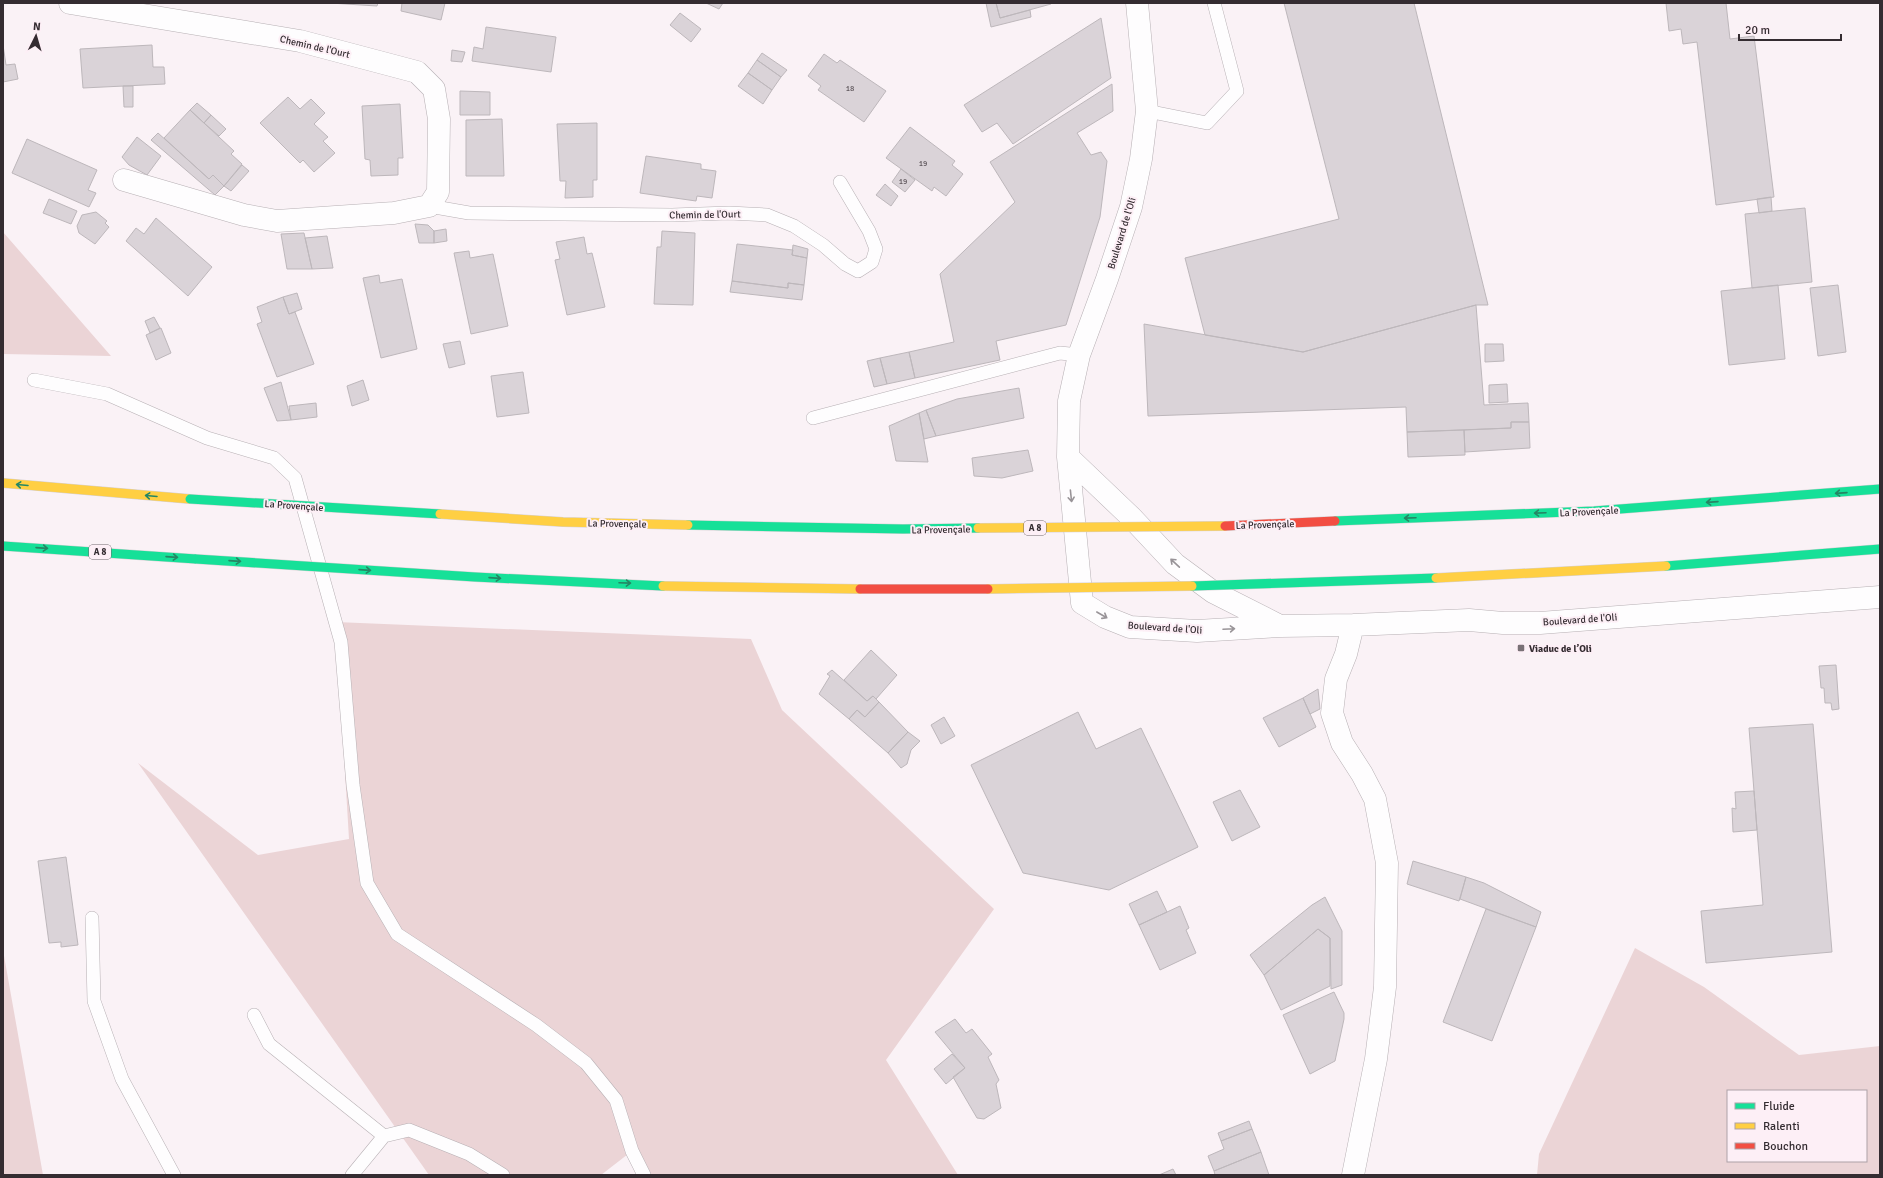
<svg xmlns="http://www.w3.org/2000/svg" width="1883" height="1178" viewBox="0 0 1883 1178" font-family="Signika,sans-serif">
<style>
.green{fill:#ebd4d6;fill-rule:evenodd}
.building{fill:#dad3d8;stroke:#bdb7bb}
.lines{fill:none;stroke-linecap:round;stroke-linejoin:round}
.lane-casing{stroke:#b7b0b4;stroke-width:14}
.street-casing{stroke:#b7b0b4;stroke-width:23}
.fast-casing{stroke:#d5d0d3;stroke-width:10}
.slow-casing{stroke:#d5d0d3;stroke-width:10}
.lane{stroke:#fefdfe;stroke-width:13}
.street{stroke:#fefdfe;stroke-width:22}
.fast{stroke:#16e098;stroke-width:9}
.slow{stroke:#ffcf43;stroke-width:9}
.fast-bridge-casing{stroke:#d5d0d3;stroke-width:10;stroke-linecap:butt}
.slow-bridge-casing{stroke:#d5d0d3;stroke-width:10;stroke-linecap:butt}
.jam-bridge-casing{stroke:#d5d0d3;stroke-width:10;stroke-linecap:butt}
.fast-bridge{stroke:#16e098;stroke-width:9}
.slow-bridge{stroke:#ffcf43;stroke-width:9}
.jam-bridge{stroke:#f24e42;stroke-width:9}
.oneway{stroke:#258664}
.oneway2{stroke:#999498}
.poi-dot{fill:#797176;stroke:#fdeff6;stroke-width:1.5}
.labels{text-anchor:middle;stroke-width:4;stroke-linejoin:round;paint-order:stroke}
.number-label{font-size:8px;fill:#5e565b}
.shield{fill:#fdeff6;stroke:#70666c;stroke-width:1}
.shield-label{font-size:9px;font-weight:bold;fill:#342c31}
.street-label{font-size:10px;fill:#342c31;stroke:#fdeff6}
.poi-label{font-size:10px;font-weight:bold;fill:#342c31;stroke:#fdeff6;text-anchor:start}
</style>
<rect width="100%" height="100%" fill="#faf2f6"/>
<path class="green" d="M3,232L111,356L3,354Z
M336,622L751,639L782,710L994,909L886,1060L958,1175H644L632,1151L601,1175H429L138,763L258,855L349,839Z
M1635,948L1704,987L1799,1055L1880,1046V1175H1537L1539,1154ZM1728,1091H1866V1161H1728Z
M3,950L43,1175H3Z"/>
<path class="building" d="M330,3H378L377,6Z
M402,3H445L441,20L401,11Z
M706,3H723L719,9Z
M986,3H996L1000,18L1030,10L1031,17L991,27Z
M996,3H1051V4L1000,18Z
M1284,3H1414L1488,305H1476L1303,352L1205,335L1185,258L1339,219Z
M1666,3H1726L1730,39L1754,36L1774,197L1716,205L1697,42L1683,44L1681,29L1669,31Z
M680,13L701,29L691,42L670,25Z
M1101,18L1111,78L1013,144L997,123L982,132L964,105Z
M486,27L556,37L551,72L472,61L474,47L483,49Z
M3,45L6,65L15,64L18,79L3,82Z
M152,45L153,67H164L165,84L83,88L80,49Z
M452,50L465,52L462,62L451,61Z
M762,53L787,70L781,77L757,60Z
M824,54L837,63L840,60L886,91L864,122L818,90L821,86L808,76Z
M757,60L781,77L772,90L748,73Z
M748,73L772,90L763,104L738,86Z
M1112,84L1113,111L1077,133L1091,155L1101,152L1107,161L1100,217L1066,325L996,341L1000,360L915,378L909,352L954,342L940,274L1015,202L990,162Z
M123,86H133V107H124Z
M460,91L490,92V115H460Z
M288,97L300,109L311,99L325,113L314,124L328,137L323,141L335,153L314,172L303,160L300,163L260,123Z
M197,103L211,115L204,123L190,110Z
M400,104L403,158H398V175L371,176L370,160L365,159L362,106Z
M190,110L234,151L231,154L242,164L224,186L213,175L209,179L164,138Z
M211,115L226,129L219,136L204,123Z
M502,119L504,176H466V120Z
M597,123V180H593V197L565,198L566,181H560L557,124Z
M910,127L955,161L952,165L963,174L946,196L934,187L932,191L886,158Z
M158,133L209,179L213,175L224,186L215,195L151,140Z
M137,137L161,156L147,175L129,165L122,157Z
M27,139L97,170L88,190L96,193L89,207L12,173Z
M646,156L701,164V169L716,171L712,198L697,196L696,201L640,193Z
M242,165L249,171L231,191L224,186Z
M901,169L915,180L905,192L892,182Z
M885,184L898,196L891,206L876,195Z
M1771,197L1772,211L1759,213L1757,199Z
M49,199L77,211L71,224L43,213Z
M1805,208L1812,282L1752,288L1745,214Z
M96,212L107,221L105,223L109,227L95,244L79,233L77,226L82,215Z
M156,218L212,267L188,296L126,241L136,228L144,234Z
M415,224L428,225L434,231V243H419Z
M446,229L447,241L434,243V231Z
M662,231L695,233L693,305L654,304L657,247H661Z
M304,233L312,269H287L281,234Z
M327,236L333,268L312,269L305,238Z
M584,237L587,254L592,253L605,307L567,315L555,260L560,259L556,242Z
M737,244L793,250L792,255L807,258L804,285L788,283V288L732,281Z
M793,245L808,249L807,258L792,255Z
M469,251L470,258L493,254L508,326L471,334L454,253Z
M379,275L380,283L402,279L417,349L381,358L363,278Z
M732,281L788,288V283L804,285L802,300L730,292Z
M1778,285L1785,359L1729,365L1721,291Z
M1838,285L1846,352L1818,356L1810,288Z
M297,293L302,309L289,314L283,297Z
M283,297L289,314L295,312L314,364L277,377L257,324L262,322L257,307Z
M1476,305L1484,405L1528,403L1529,422H1511V428L1407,432L1406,407L1148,416L1144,324L1303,352Z
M154,317L160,328L150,333L145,321Z
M161,328L171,353L156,360L146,335Z
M460,341L465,364L449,368L443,344Z
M1485,344H1503L1504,361L1485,362Z
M909,352L915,378L887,384L880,358Z
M880,358L887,384L874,387L867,361Z
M523,372L529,413L497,417L491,376Z
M363,380L369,400L352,406L347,386Z
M281,382L291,420L277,421L264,388Z
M1507,384L1508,402L1489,403V385Z
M1019,388L1024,418L936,436L926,410L957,399Z
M316,403L317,417L291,420L289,406Z
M926,410L936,436L924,439L919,413Z
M919,413L928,462L896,461L889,426Z
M1511,422H1529L1530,448L1465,452L1464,430L1511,428Z
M1464,430L1465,455L1408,457L1407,432Z
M1028,450L1033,471L1002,478L974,476L972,458Z
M871,650L897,675L876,699L873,696L867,701L844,680Z
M1836,665L1839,709L1832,710L1831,703H1825L1824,688H1821L1819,666Z
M832,670L867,701L873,696L879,702L865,717L857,710L849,719L819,694L830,676L827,674Z
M1318,689L1320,709L1310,714L1303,698Z
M1303,698L1316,727L1279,747L1263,718Z
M879,702L908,732L888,753L849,719L857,710L865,717Z
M1078,712L1096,749L1141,728L1198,847L1109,890L1023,873L971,765Z
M944,717L955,736L941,744L931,725Z
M1813,724L1832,952L1706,963L1701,911L1763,905L1749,728Z
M908,732L920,741L911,750L907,764L901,768L888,753Z
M1240,790L1260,827L1232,841L1213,802Z
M1754,791L1757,830L1733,832L1732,808L1736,809L1735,792Z
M66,857L78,945L61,947V942L49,943L38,861Z
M1413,861L1466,877L1459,901L1407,884Z
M1466,877L1484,883L1541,912L1536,927L1460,899Z
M1157,891L1167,912L1139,925L1129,904Z
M1325,897L1342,931V985L1331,989L1330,938L1318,929L1264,975L1250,955L1312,905Z
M1180,906L1189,928L1186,930L1196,953L1160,970L1139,925Z
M1486,909L1536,927L1492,1041L1443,1022Z
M1318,929L1330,938V986L1281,1010L1264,975Z
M1334,992L1344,1013V1019L1335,1061L1310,1074L1283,1015Z
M955,1019L966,1033L972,1029L992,1054L988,1057L999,1080L996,1084L1001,1108L984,1119L977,1118L953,1077L965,1068L935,1032Z
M952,1054L965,1068L946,1084L934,1069Z
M1249,1121L1252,1129L1221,1141L1218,1133Z
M1252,1129L1261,1152L1214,1171L1208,1156L1224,1149L1221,1141Z
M1261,1152L1269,1175H1215L1214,1171Z
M1173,1169L1176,1175H1159Z"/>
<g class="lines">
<g class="lane-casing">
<path id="lane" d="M1147,111L1207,123L1237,91L1214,3
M429,206L469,213L672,215L729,213L767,215L794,226L823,245L845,264L858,271L872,262L876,249L869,231L840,182
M34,380L107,394L207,438L274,458L295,478L341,642L353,785L367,883L397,934L536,1025L586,1063L616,1100L632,1151L644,1175
M813,418L1060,353L1079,355
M92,918L94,1001L122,1079L174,1175
M254,1015L269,1044L384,1136L409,1130L469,1154L503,1175
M352,1175L384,1136"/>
</g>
<g class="street-casing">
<path id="street" d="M70,3L300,41L417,72L434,89L439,119L438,192L429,206L394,213L277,221L244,215L124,180
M1137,3L1147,111L1141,159L1131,207L1107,279L1079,355L1069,401L1068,457L1082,603L1105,617L1130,627L1197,631L1280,626L1353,625L1469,620L1503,623H1540L1880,597
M1068,457L1132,518L1175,564L1213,592L1278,625
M1353,1175L1376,1059L1385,987L1387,863L1375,799L1362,774L1342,743L1332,713L1336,679L1346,654L1353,625"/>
</g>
<g class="fast-casing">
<path id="fast" d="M3,546L196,559"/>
</g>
<g class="slow-casing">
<path id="slow" d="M3,483L190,499"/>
</g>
<use href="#lane" class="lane"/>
<use href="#street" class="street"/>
<use href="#fast" class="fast"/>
<use href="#slow" class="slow"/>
<g class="fast-bridge-casing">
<path id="fast-bridge" d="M190,499L440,514
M1335,521L1594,511L1880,489
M688,525L903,529L978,528
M196,559L475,577L663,586
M1666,566L1880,549
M1192,586L1436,578"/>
</g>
<g class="slow-bridge-casing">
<path id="slow-bridge" d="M440,514L563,522L688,525
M978,528L1225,526
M1436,578L1666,566
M663,586L860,589
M988,589L1192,586"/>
</g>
<g class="jam-bridge-casing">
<path id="jam-bridge" d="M1225,526L1335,521
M860,589H988"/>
</g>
<use href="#fast-bridge" class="fast-bridge"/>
<use href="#slow-bridge" class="slow-bridge"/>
<use href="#jam-bridge" class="jam-bridge"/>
</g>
<defs><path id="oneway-shaft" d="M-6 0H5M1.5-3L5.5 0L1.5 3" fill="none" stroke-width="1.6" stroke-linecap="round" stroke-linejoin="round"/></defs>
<g class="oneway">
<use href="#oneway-shaft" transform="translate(22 485) rotate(-175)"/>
<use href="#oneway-shaft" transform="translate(1841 493) rotate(176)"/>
<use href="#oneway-shaft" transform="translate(151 496) rotate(-175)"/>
<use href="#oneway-shaft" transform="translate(1712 502) rotate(176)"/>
<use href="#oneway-shaft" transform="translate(1540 513) rotate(178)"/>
<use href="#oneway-shaft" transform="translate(1410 518) rotate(178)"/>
<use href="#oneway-shaft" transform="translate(42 548) rotate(4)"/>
<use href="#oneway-shaft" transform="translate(172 557) rotate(4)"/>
<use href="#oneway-shaft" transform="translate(235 561) rotate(4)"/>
<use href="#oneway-shaft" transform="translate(365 570) rotate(4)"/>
<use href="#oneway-shaft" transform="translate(495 578) rotate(4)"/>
<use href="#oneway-shaft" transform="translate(625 583) rotate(2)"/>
</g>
<g class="oneway2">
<use href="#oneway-shaft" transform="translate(1071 496) rotate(84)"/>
<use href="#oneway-shaft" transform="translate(1175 563) rotate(-137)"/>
<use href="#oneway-shaft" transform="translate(1102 615) rotate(30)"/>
<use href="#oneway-shaft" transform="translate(1229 629) rotate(-3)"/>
</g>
<rect class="poi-dot" x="1517" y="644" width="8" height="8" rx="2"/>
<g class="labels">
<g class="number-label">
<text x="850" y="91">18</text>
<text x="923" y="166">19</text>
<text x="903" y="184">19</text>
</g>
<g class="shield">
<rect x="1024" y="521" width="22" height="14" rx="3"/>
<rect x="89" y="545" width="22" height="14" rx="3"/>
</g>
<g class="shield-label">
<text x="1035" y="531">A 8</text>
<text x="100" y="555">A 8</text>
</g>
<g class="street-label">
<text transform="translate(315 46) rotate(13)" y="4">Chemin de l'Ourt</text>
<text transform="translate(705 214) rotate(-1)" y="4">Chemin de l'Ourt</text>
<text transform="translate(1121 233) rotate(-73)" y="4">Boulevard de l'Oli</text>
<text transform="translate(294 505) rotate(4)" y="4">La Provençale</text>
<text transform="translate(1589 511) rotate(-3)" y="4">La Provençale</text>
<text transform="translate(617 523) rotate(1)" y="4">La Provençale</text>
<text transform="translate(1265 524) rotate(-2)" y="4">La Provençale</text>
<text transform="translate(941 529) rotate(-1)" y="4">La Provençale</text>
<text transform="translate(1580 619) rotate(-4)" y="4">Boulevard de l'Oli</text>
<text transform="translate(1165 627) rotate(4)" y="4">Boulevard de l'Oli</text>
</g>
<g class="poi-label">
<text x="1529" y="652">Viaduc de l’Oli</text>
</g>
</g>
<rect width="1883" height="1178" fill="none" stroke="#342c31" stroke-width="8"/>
<rect x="1727" y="1090" width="140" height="72" fill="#fdeff6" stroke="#ada1a7"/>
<rect x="1735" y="1103" width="20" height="6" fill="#16e098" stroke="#ada1a7"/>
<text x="1763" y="1110" font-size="12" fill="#342c31">Fluide</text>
<rect x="1735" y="1123" width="20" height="6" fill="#ffcf43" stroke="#ada1a7"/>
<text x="1763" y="1130" font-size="12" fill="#342c31">Ralenti</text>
<rect x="1735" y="1143" width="20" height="6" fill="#f24e42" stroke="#ada1a7"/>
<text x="1763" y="1150" font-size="12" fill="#342c31">Bouchon</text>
<g transform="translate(36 36) rotate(5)" stroke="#fdeff6" stroke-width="3" paint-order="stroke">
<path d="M0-3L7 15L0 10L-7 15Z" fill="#342c31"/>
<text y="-6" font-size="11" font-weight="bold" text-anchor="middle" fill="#342c31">N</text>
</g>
<path d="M1739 34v6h102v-6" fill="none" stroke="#342c31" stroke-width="2"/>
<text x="1745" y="34" font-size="12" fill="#342c31" stroke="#fdeff6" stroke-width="3" paint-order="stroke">20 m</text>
</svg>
